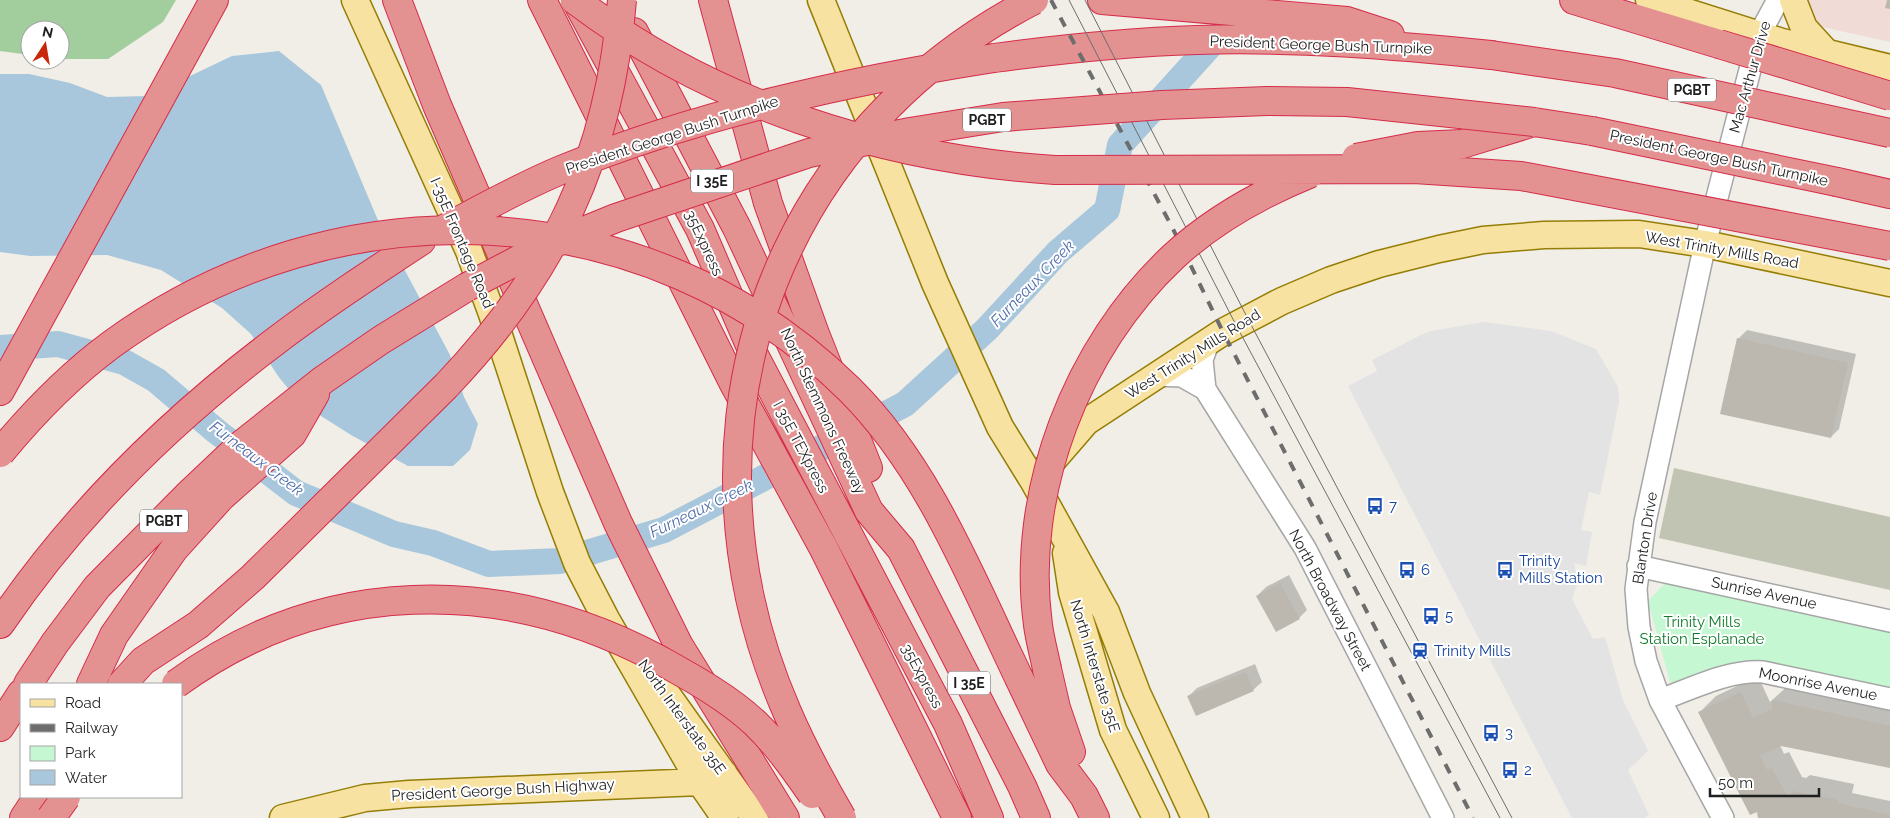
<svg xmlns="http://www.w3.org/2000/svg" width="1890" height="818" viewBox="0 0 1890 818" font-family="Raleway,sans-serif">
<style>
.commercial{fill:#f0dbd6}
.construction{fill:#c1c4b2}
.forest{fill:#a2cd9c}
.park{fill:#c5f8d2}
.parking{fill:#e3e3e3}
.water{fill:#a8c7dc}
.shadow{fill:#0003}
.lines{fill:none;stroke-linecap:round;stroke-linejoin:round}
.river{stroke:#a8c7dc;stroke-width:26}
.building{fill:#bcb7af}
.minor-casing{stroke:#a6a6a6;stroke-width:24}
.major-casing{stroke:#957e06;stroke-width:29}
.highway-casing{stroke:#d52c49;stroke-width:30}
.minor{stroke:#fff;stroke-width:21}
.major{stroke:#f8e2a2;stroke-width:26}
.highway{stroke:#e49192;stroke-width:28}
.tram{stroke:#6d6d6d;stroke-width:1}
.rail{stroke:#6d6d6d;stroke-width:4;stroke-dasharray:10 10;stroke-linecap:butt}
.highway-bridge-casing{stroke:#d52c49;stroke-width:30;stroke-linecap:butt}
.highway-bridge{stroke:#e49192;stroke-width:28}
.labels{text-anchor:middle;stroke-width:4;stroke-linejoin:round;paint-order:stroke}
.shield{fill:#fff;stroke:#626262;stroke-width:1}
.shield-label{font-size:14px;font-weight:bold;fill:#1f1f1f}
.street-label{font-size:15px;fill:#1f1f1f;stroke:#fff}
.transit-label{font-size:15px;fill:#164399;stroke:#fff;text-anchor:start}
.park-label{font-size:15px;fill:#107b2b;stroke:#fff}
.water-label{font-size:16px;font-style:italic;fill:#4f6eac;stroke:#fff}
</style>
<rect width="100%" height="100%" fill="#f0eee6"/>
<path class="commercial" d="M1771,0H1890V42L1818,26Z"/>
<path class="construction" d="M1674,468L1890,517V590L1659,538Z"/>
<path class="forest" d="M0,0H176L163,22L108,59H60V30H30V55L0,51Z"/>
<path class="park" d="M1669,579L1890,626V691L1758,662L1735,663L1680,686L1670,682L1648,601Z"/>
<path class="parking" d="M1484,322L1551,331L1596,349L1618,387L1619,402L1600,495L1589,492L1581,530L1592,532L1586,566L1574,563L1578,582L1572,599L1593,639L1605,637L1623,700L1648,751L1628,770L1649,815L1644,818H1572L1348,386L1346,387L1377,371L1372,360L1421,335L1431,331Z"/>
<path class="water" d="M279,51L321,85L377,218L450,355L464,397L478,424L470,450L453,466H408L351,435L299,402L278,376L251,334L222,308L161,270L107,255L30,256L0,252V74H29L70,83L107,97L148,96L232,56Z"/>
<path class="shadow" d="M1747,330L1856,354L1839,429L1831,437L1738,339Z
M1289,575L1307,610L1299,618L1257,596L1266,587Z
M1255,664L1262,682L1253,690L1189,696L1197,688Z
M1758,676L1770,702L1790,684L1890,706V767L1780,745L1784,754L1789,752L1802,777L1806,778L1810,775L1854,784L1852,793L1890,801V818H1759L1757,810L1699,713L1716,696Z"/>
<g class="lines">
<path class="river" d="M0,348L58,344L124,362L156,380L216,431L296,493L394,534L433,543L489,564L560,561L664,530L905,404L987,329L1058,252L1107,210L1120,145L1227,27"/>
</g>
<path class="building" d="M1887,0H1890V9L1885,8Z
M1737,338L1848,363L1831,438L1720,414Z
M1280,583L1300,619L1276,632L1256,596Z
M1246,672L1254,691L1196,716L1187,696Z
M1741,692L1753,718L1772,709V700L1890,726V768L1781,746L1760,755L1767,770L1772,768L1786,794L1791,795L1792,791L1838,800V803L1890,815V818H1758L1757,812L1750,815L1698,712Z"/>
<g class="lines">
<g class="minor-casing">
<path id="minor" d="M1209,340L1202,360L1205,389L1305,548L1443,818
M1155,375L1182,376L1205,389
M1638,566L1890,621
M1660,700C1694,688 1727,670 1763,672L1890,699
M1723,818L1660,700L1646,661L1639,627L1636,589L1645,522L1705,244L1759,35L1778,0"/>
</g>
<g class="major-casing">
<path id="major" d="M355,0L469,251L492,314L550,492L577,563L606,619L700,782L725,818
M821,0L935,283L1000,427L1034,482
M1649,0L1782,42L1890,68
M1793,0L1804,28L1826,52
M1066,553L1072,592L1113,730L1156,818
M666,693L755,818
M283,818L365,798L409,794L700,782L724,774
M1195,818L1137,693L1106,612L1034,482L1086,422L1223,332L1282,301L1331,280L1379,264L1439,249L1483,240L1544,235L1639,234L1705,244L1890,283"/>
</g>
<g class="highway-casing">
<path id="highway" d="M397,0L437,105L618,523L678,644L785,818
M542,0L733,382L824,549L957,818
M576,0L700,229L755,357L948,724L989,818
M713,0L768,203L815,334L868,468
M1102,0L1347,21L1390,35
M1574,0L1719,44
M634,32L737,228L869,511L901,549L1022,786L1036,818
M994,58C1061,49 1129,42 1197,40C1295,37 1394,45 1491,55
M1462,144L1534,122L1592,131
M1837,182L1890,194
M0,391L214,0
M0,624C74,515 172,419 277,340C323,305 372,273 421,241
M1047,669L1056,708L1071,752
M1020,680L1060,764L1084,796L1095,818
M28,684L55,643L97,587L187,496L241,445L323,380L381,340L467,287
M91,684L114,635L174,549L221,497L292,434L315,394
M0,727L21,694
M24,818L38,797"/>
</g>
<use href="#minor" class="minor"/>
<use href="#major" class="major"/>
<use href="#highway" class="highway"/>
<path class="tram" d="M1069,0L1236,325L1500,818
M1085,0L1248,319L1512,818"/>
<path class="rail" d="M1051,0L1172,227L1223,332L1473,818"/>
<g class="highway-bridge-casing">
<path id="highway-bridge" d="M575,0C714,105 883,159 1055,170L1414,169L1521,176L1890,246
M1719,44L1890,96
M1491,55L1615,73L1890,133
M1592,131L1837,182
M1356,158L1418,146L1462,144
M442,230C481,209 520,187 561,170C700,114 847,81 994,58
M467,287L535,251L616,218L809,153L910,132L1003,117L1162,105L1267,101L1347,102L1534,122
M0,453C33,413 70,375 112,344C338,180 647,191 849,389C929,468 972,581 1020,680
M1047,669C1044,654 1040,640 1038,625C1020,493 1077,347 1173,257C1212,221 1262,193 1311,173
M122,684L143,661L198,625L253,577L446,386C554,273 610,156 622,0
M176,684C322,577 500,575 658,659C692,678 727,697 755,723C777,744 795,770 812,794
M51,818L66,797
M842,818C801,748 767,678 750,598C697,350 809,116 1034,0"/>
</g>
<use href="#highway-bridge" class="highway-bridge"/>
</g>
<defs>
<g id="bus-bare" transform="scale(1.35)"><path d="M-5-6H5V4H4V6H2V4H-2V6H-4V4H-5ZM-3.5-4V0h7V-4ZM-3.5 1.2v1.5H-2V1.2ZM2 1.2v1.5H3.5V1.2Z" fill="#1a4fb4" stroke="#fff" stroke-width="2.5" paint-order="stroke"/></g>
<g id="station-bare" transform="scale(1.35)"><path d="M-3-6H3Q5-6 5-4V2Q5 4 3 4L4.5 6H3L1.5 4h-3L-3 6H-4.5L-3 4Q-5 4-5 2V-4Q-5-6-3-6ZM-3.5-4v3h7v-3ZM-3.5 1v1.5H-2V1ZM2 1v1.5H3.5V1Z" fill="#1a4fb4" stroke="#fff" stroke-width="2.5" paint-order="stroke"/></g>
</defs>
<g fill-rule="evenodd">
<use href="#bus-bare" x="1375" y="506"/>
<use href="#bus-bare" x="1407" y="570"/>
<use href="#bus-bare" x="1505" y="570"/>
<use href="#bus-bare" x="1431" y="616"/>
<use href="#station-bare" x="1420" y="651"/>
<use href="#bus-bare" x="1491" y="733"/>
<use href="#bus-bare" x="1510" y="770"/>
</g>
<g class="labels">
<g class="shield">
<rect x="1668" y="78.5" width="48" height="23" rx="4"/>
<rect x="963" y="108.5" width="48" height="23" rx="4"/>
<rect x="691" y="169.5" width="42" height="23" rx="4"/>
<rect x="140" y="509.5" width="48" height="23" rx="4"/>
<rect x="948" y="671.5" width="42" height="23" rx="4"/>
</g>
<g class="shield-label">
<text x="1692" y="95">PGBT</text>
<text x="987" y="125">PGBT</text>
<text x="712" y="186">I 35E</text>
<text x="164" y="526">PGBT</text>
<text x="969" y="688">I 35E</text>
</g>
<g class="street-label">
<text transform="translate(1321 45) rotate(2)" y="5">President George Bush Turnpike</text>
<text transform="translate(1750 77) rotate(-74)" y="5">Mac Arthur Drive</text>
<text transform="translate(672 135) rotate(-18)" y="5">President George Bush Turnpike</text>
<text transform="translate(1719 158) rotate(12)" y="5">President George Bush Turnpike</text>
<text transform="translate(462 243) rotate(67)" y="5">I-35E Frontage Road</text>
<text transform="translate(704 243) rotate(65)" y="5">35Express</text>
<text transform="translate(1722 250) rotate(10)" y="5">West Trinity Mills Road</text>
<text transform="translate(1193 354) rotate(-32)" y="5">West Trinity Mills Road</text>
<text transform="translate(823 411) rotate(65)" y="5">North Stemmons Freeway</text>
<text transform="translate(801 447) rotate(62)" y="5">I 35E TEXpress</text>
<text transform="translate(1645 538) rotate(-81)" y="5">Blanton Drive</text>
<text transform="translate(1764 593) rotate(12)" y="5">Sunrise Avenue</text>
<text transform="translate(1330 600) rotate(62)" y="5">North Broadway Street</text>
<text transform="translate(1095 666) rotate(73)" y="5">North Interstate 35E</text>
<text transform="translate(922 676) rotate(62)" y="5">35Express</text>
<text transform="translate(1818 684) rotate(11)" y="5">Moonrise Avenue</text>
<text transform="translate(682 717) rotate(54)" y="5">North Interstate 35E</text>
<text transform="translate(503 790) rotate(-3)" y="5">President George Bush Highway</text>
</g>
<g class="transit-label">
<text x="1389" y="511">7</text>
<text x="1519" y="566">Trinity<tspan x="1519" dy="17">Mills Station</tspan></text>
<text x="1421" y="575">6</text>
<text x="1445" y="621">5</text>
<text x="1434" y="656">Trinity Mills</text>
<text x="1505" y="738">3</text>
<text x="1524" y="775">2</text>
</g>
<g class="park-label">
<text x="1702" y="627">Trinity Mills<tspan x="1702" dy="17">Station Esplanade</tspan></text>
</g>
<g class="water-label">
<text transform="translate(1032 283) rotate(-46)" y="6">Furneaux Creek</text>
<text transform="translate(257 458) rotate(37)" y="6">Furneaux Creek</text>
<text transform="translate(701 508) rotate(-26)" y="6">Furneaux Creek</text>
</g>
</g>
<rect x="20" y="683" width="162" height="115" fill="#ffffff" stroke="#a5a5a5"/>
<rect x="30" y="699" width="25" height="8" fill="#f8e2a2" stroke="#a5a5a5"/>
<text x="65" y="708" font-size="15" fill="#1f1f1f">Road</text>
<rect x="30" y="724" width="25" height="8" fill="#6d6d6d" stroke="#a5a5a5"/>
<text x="65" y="733" font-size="15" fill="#1f1f1f">Railway</text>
<rect x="30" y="746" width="25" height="15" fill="#c5f8d2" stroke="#a5a5a5"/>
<text x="65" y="758" font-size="15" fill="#1f1f1f">Park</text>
<rect x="30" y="770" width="25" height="15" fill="#a8c7dc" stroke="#a5a5a5"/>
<text x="65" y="783" font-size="15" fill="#1f1f1f">Water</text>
<g transform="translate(45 45) rotate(12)"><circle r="24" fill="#ffffff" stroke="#a5a5a5"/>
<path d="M0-4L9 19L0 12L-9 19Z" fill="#c72808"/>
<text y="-8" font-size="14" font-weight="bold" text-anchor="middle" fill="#1f1f1f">N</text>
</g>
<path d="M1710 788v8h109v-8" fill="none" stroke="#1f1f1f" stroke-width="2.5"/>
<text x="1718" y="788" font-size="15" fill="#1f1f1f" stroke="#ffffff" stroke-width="4" paint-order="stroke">50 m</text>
</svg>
